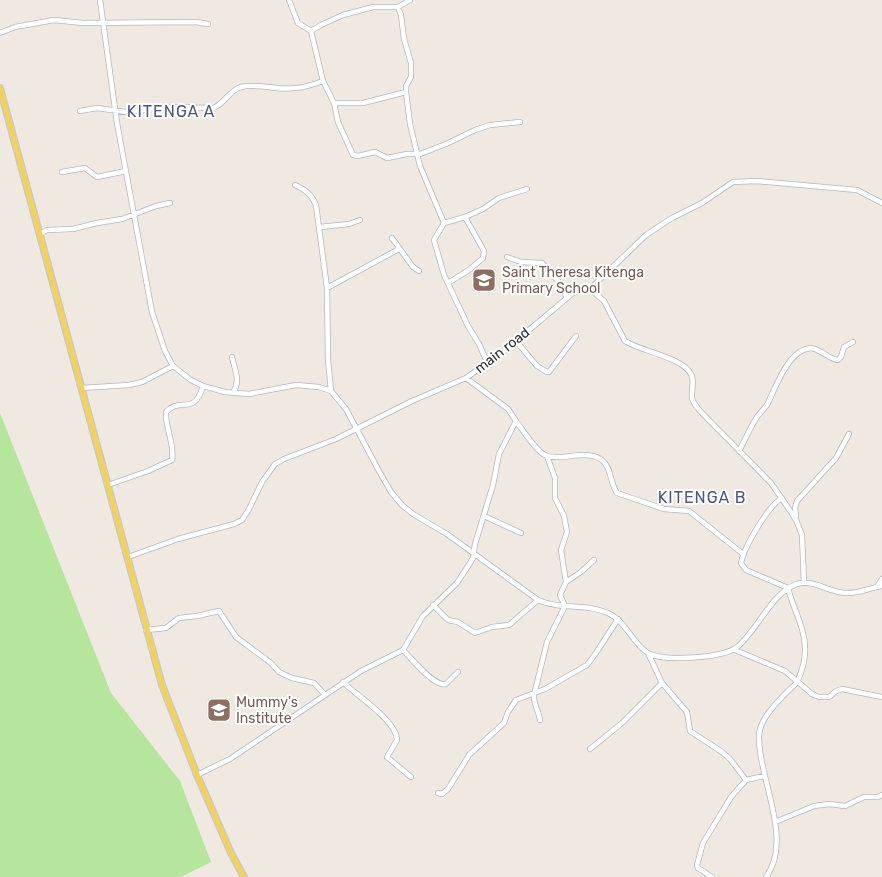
<svg xmlns="http://www.w3.org/2000/svg" width="882" height="877" viewBox="0 0 882 877" font-family="Rubik,sans-serif">
<style>
.green{fill:#b6e59e}
.lines{fill:none;stroke-linecap:round;stroke-linejoin:round}
.minor-casing{stroke:#b4b7c1;stroke-width:6}
.major-casing{stroke:#c9c9c9;stroke-width:8}
.minor{stroke:#fff;stroke-width:4.5}
.major{stroke:#f2d163;stroke-width:5.5}
.labels{text-anchor:middle;stroke-width:4;stroke-linejoin:round;paint-order:stroke}
.education-label{font-size:14px;fill:#785e54;stroke:#fff;text-anchor:start}
.street-label{font-size:14px;fill:#2e2e2e;stroke:#fff}
.quarter-label{font-size:16px;letter-spacing:1px;fill:#4d5680;stroke:#fff}
</style>
<rect width="100%" height="100%" fill="#efe9e1"/>
<path class="green" d="M0,413L111,693L180,781L211,862L181,877H0Z"/>
<g class="lines">
<g class="minor-casing">
<path id="minor" d="M100,0L117,123L152,312L165,351L173,366L191,380L203,386L225,392L249,394L296,385L319,387L331,391L346,409L379,471L391,492L402,505L413,514L447,534L538,600C560,610 586,603 608,613C626,621 632,643 648,653C663,662 724,658 737,647C757,631 772,592 797,584C814,579 828,592 845,593C858,594 869,588 882,586
M289,0L298,23L311,31
M410,0L398,7H373L343,15L321,25L311,31L323,81L334,103L338,122L353,155L358,156L375,152L387,158L407,154H420L446,144L475,130L490,125L520,122
M398,7L401,15L404,39L411,63V77L406,86V92L410,124L420,166L444,223
M0,33L15,27L54,20L83,23L196,22L208,24
M334,103H363L406,92
M80,111L97,108L126,112L173,107L213,108C225,104 228,91 241,87C253,84 265,87 277,88C293,90 308,87 323,81
M62,172L85,168L97,177L126,171
M295,185C306,190 311,194 316,205L327,288L328,360L331,391
M320,227L349,224L360,220
M40,234L47,230L73,229L97,223L122,219L156,206L170,203
M392,238L413,267L419,271
M507,257L521,262L542,263L558,281L567,298
M448,283L469,270L483,258L484,251L465,217
M327,288L399,249
M589,288L604,301L625,341C640,351 682,357 691,374C695,381 691,390 692,398C693,403 697,407 700,411L771,483L791,512L797,522L802,535L804,583
M516,341L537,366L547,372H549L576,336
M232,357C235,371 241,380 233,393
M487,362L479,344L468,326L444,275L434,240L444,223L465,217L483,209L499,198L527,189
M81,388L129,385L142,382L173,366
M516,421C523,430 536,452 547,456C562,461 590,448 603,461C612,469 610,484 617,493L664,509L689,511L743,554
M739,451C745,440 750,428 757,417C760,413 764,409 767,405C775,389 787,354 806,349C818,345 827,359 838,360L841,357L844,347L853,342
M108,485L148,471L172,460C175,444 165,428 166,412C180,396 194,417 203,386
M484,516L521,533
M796,516L795,508L797,501L836,458L849,434
M128,557L178,539L234,524L242,520L248,511L262,482L275,464L284,459L336,439L412,401L466,378L503,352L567,298L573,293L593,286L646,235L672,218L702,203L733,182L757,181L857,190L882,203
M566,582L581,572L594,560
M877,587L882,579
M433,605L448,620L458,622L475,633L492,627L509,625L538,600
M146,630L166,628L179,618L197,616L219,611L236,637L271,663L279,672L292,678L314,683L325,695
M403,650C412,659 434,687 446,684L458,672
M735,650L785,671L812,694L819,697H829L836,691L842,689L882,697
M648,653L662,683L687,712L690,731L722,752L730,759L746,780
M343,682C356,695 397,721 397,740L387,757L411,777
M540,720C539,711 533,704 534,695L547,642L565,606L560,595L566,582L561,550L567,532L564,516L555,498V478L547,456
M590,749L622,723L662,683
M197,775L230,759L361,671L403,650L423,616L457,583L470,563L473,558L475,544L493,485L499,454L516,421L508,409L466,378
M438,793L442,794L448,789L469,755L504,723L508,712L516,700L545,689L587,665L596,653L618,619
M775,822L814,806L829,804L845,806L864,797H878L882,795
M712,877L698,868L697,865L703,843L731,797L746,780L764,776
M766,877C794,840 758,778 759,735C760,719 777,702 788,691C791,688 796,685 798,680C802,671 805,660 805,651C806,629 793,609 788,588L746,570L741,563C744,547 768,506 782,498"/>
</g>
<g class="major-casing">
<path id="major" d="M0,88L162,685L197,775L231,853L244,877"/>
</g>
<use href="#minor" class="minor"/>
<use href="#major" class="major"/>
</g>
<defs>
<g id="school-square" transform="scale(1.25)"><rect x="-9" y="-9" width="18" height="18" rx="4" fill="#8d6e63" stroke="#fff"/><path d="M0-5L7-2L0 1L-7-2ZM-4 1L0 2.5L4 1V4Q0 6-4 4Z" fill="#fff"/></g>
</defs>
<g fill-rule="evenodd">
<use href="#school-square" x="484" y="280"/>
<use href="#school-square" x="219" y="710"/>
</g>
<g class="labels">
<g class="education-label">
<text x="502" y="277">Saint Theresa Kitenga<tspan x="502" dy="16">Primary School</tspan></text>
<text x="236" y="707">Mummy's<tspan x="236" dy="16">Institute</tspan></text>
</g>
<g class="street-label">
<text transform="translate(502 350) rotate(-38)" y="5">main road</text>
</g>
<g class="quarter-label">
<text x="171" y="117">KITENGA A</text>
<text x="702" y="503">KITENGA B</text>
</g>
</g>
</svg>
